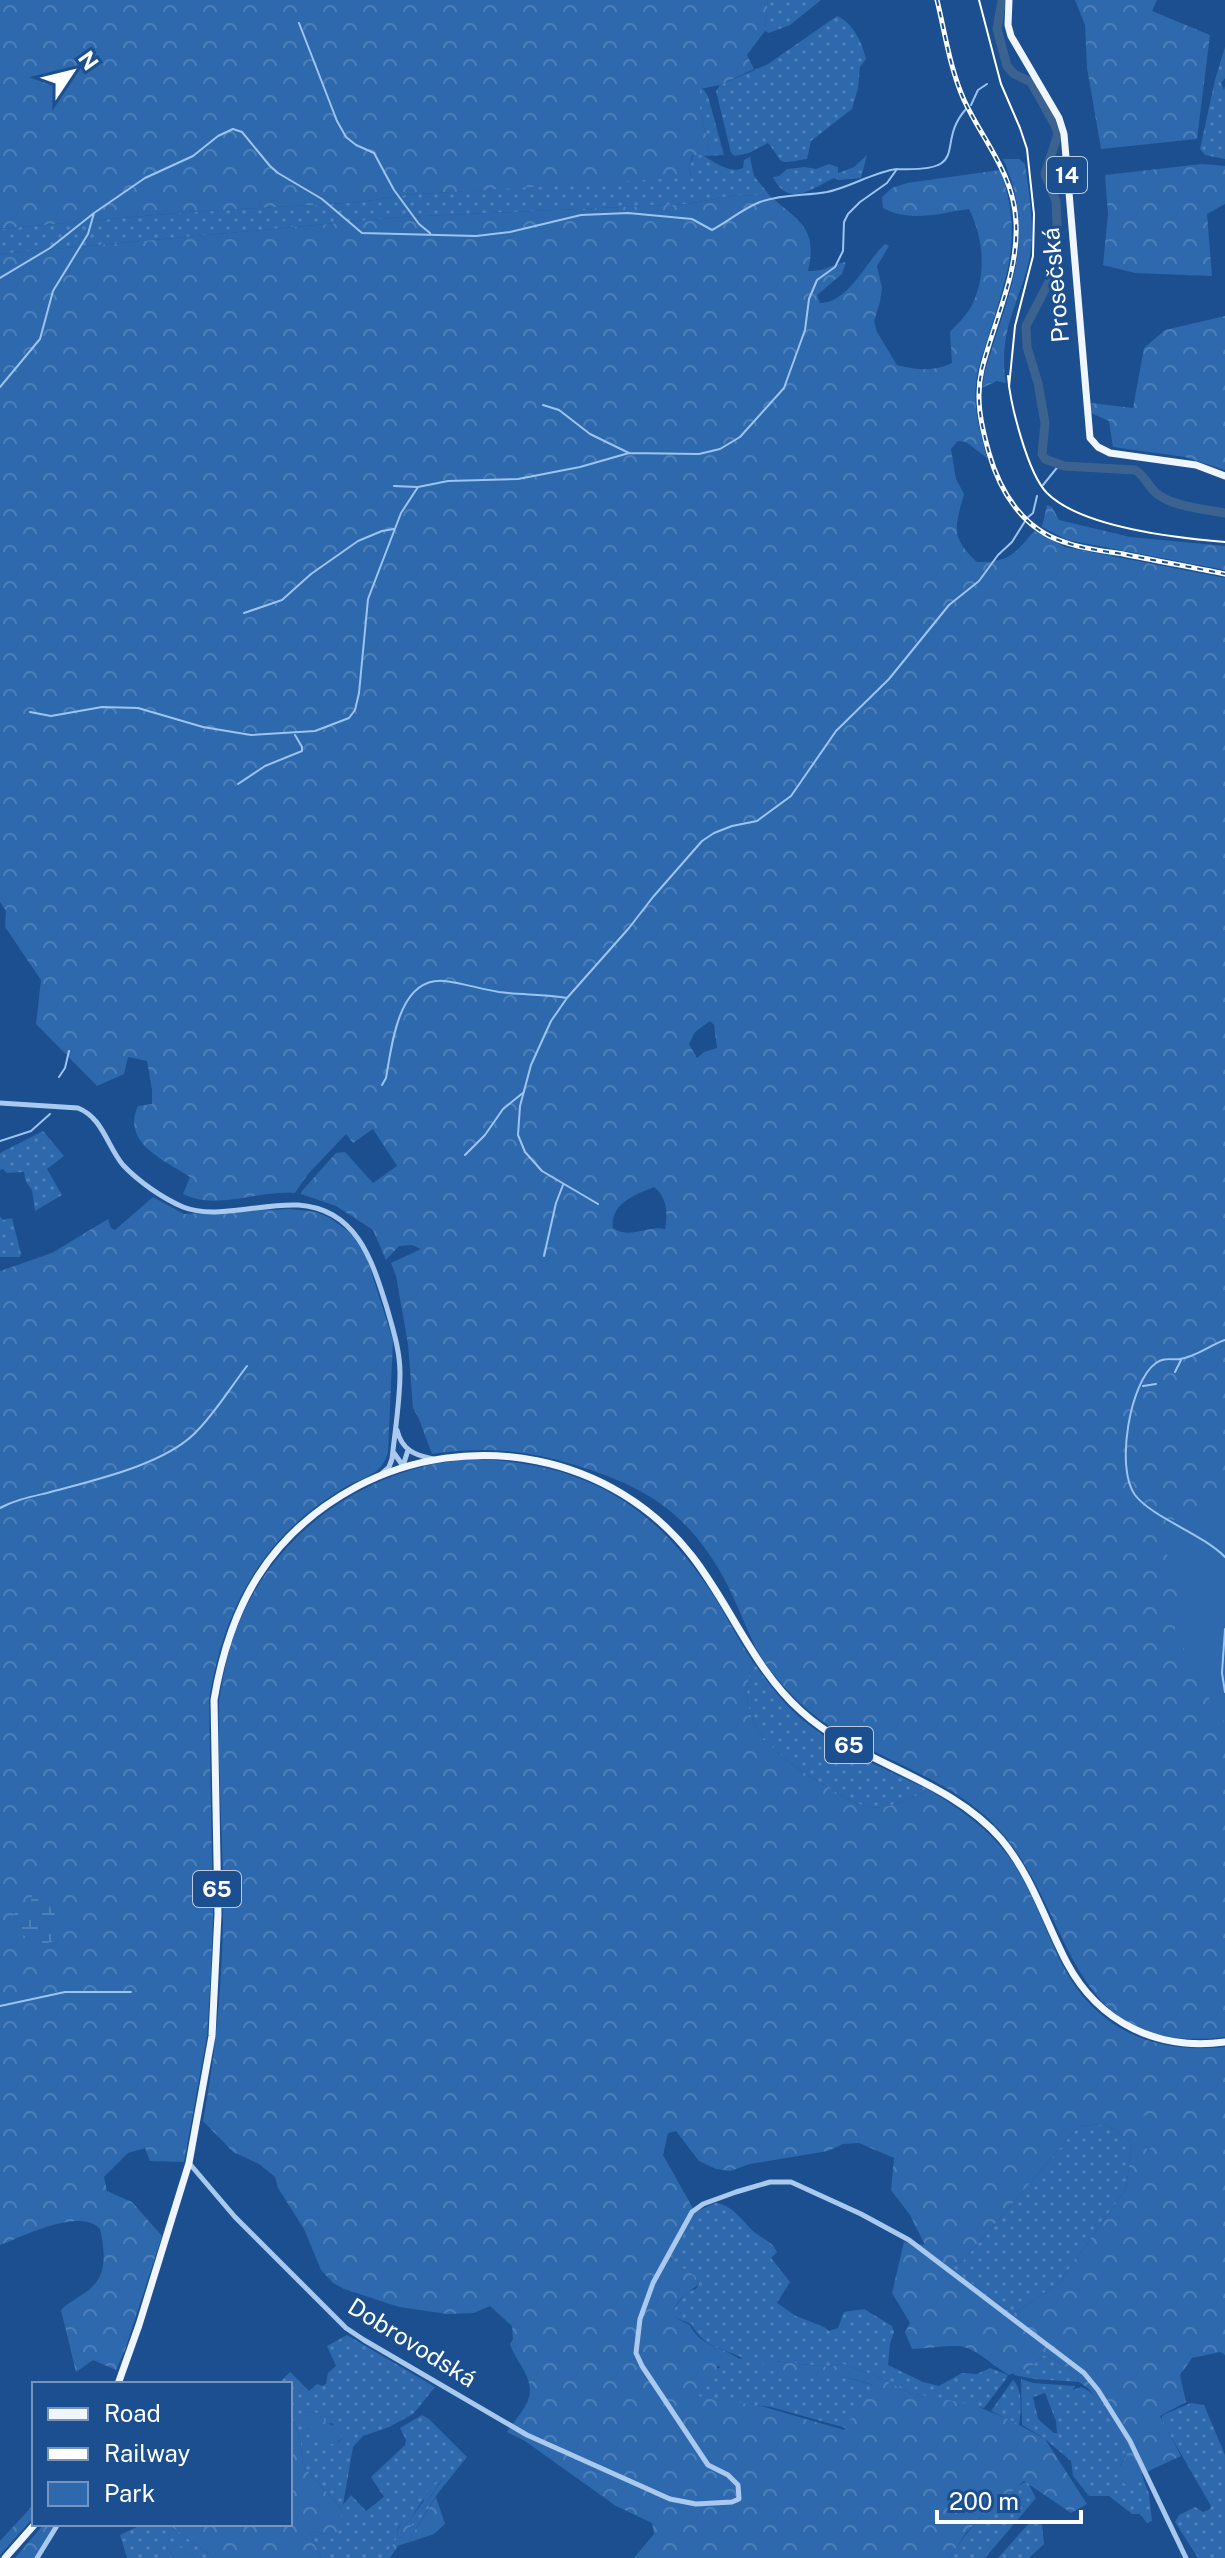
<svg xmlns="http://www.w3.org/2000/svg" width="1225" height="2558" viewBox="0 0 1225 2558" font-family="'Public Sans',sans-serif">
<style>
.grass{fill:url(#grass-dots);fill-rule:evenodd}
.forest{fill:url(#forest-crowns);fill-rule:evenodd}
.wetland{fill:url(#wetland-marsh)}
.park{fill:#2e69ad}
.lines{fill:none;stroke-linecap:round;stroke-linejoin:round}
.stream{stroke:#9cc4f0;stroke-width:2}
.river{stroke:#3c6290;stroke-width:9}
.minor{stroke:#a9c9ee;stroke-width:5}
.major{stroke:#f0f6ff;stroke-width:7}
.tram{stroke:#fff;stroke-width:2}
.rail-casing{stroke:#fff;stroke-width:5}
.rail{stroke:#1b4f8f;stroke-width:2;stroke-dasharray:6;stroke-linecap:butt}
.labels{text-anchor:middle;stroke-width:6;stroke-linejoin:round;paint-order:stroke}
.shield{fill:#1b4f8f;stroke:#bbcadd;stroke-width:2}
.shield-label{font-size:22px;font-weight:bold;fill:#fff}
.street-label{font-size:24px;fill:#fff;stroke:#1b4f8f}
</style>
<defs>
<pattern id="grass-dots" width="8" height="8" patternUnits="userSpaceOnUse" patternTransform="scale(2)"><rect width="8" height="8" fill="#2e69ad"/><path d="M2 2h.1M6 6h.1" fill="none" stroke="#4d80b9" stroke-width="1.8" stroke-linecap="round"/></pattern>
<pattern id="forest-crowns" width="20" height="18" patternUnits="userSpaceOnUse" patternTransform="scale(2)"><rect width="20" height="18" fill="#2e69ad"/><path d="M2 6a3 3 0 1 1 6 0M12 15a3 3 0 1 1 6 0" fill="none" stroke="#4d80b9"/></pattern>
<pattern id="wetland-marsh" width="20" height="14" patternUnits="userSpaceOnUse" patternTransform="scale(2)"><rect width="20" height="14" fill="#2e69ad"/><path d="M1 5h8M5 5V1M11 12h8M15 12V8" fill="none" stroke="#4d80b9"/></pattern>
</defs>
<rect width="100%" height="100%" fill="#1b4f8f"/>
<path class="grass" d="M768,0H821L790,25L769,33L765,31Z
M837,16C853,23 862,42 866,59L860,67L858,88L852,109L811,141L807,159C774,164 786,165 768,143L749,153L735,156L731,153L716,91L720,85L768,64Z
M1225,47V78L1221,83L1224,90L1225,86V159L1205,155L1200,149L1215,80Z
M700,88L704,90L708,96L724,155L704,156C716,163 730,174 743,168L744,160L750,157L754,176L770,196L738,195L687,204L403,217L0,254V229L188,212L361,202L405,195L691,176L689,168L693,155L710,150L700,111Z
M867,155L861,178L839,180L834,178C813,188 788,209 773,177L779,176L787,169L805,167L816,169L829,164L838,167V173L854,167Z
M43,1131L64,1156L47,1169L62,1195L35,1211L32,1190L26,1182L24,1172L7,1173L3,1169L0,1170V1153Z
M0,1216L3,1220L12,1218L21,1254L20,1257H0Z
M753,1662C767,1681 780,1699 797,1715C835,1749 884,1768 929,1790C911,1797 890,1810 870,1807C854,1805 840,1794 826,1786C778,1758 730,1724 753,1662Z
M1105,2124L1132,2142L1126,2189L1060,2282L1013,2314L948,2266L962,2262L1079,2126Z
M715,2203C731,2204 741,2219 752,2230C761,2239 772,2240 777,2252L771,2258L790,2282L777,2303L796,2316L824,2327L829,2331L838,2328L844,2312L864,2309L892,2326L894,2332L890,2344L888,2365L923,2382L939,2386L962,2373L977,2374L990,2368L1008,2375L1006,2379L984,2408L910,2393L876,2376L843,2364L829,2367L773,2361L765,2367L848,2378L873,2385L875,2386L846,2428L771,2407L698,2398L697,2395L716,2368H720L718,2364L721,2359L734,2360L743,2358C719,2347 705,2348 691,2324L674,2317L673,2311C679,2302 685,2291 696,2289L699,2284L697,2279L672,2261V2255L695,2212Z
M347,2335L435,2387L413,2414L389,2427L363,2436L353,2447L343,2505L351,2495L366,2511L384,2497L371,2477L405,2445L406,2440L400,2428L422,2415L429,2419L467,2457L438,2493L407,2543L397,2546L442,2480C426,2490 418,2509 406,2526L401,2525L397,2529L398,2537L383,2558H321L310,2534L311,2531L328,2535L339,2528L342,2509L303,2466L300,2438L290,2412V2384H278L290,2372L309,2391L317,2384L322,2386L326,2384L328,2373L336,2366L327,2346ZM308,2411L315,2412L329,2424L332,2423L342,2439L338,2442L327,2444L318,2434L307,2429L304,2413Z
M1048,2355L1078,2375L1079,2382L1034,2379L1014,2375V2373L1031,2367L1042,2356Z
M1021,2379L1033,2383L1075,2386L1073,2390L1081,2387C1105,2396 1116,2433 1127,2455L1120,2465L1124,2483L1144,2481L1149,2494L1152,2521L1147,2523L1140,2514H1132L1109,2496H1089L1073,2476L1071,2461L1045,2439L1022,2425ZM1045,2393L1056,2421L1057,2433H1054L1038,2419L1033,2397Z
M1013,2380C1023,2389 1021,2411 1019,2425L991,2411Z
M1191,2403L1204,2405L1225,2455V2558H1198L1175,2522L1179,2515L1195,2507L1203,2512L1210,2509L1211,2506L1162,2421V2416L1165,2414Z
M1027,2481L1036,2498L985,2558H949C968,2529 996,2497 1027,2481Z
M1031,2521H1037L1042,2525L1044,2544L1029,2558H998Z
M143,2524H168L214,2558H196L163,2537L172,2558H127L120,2535Z"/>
<path class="forest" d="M0,0H768L765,31L747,55L754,69L720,85L700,89V111L710,150L702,155H692L689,168L691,177L405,195L361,202L188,212L0,229Z
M1075,0H1157L1152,11L1210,35L1197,139L1101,149L1087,68L1085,25Z
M1003,159H1019L1025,164C1029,194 1035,226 1030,256C1020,303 997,331 1006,383L997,381L982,388L985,371C1007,295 1039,238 1003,159Z
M1202,164L1225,166V204L1207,214L1212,276L1135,273L1103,265L1108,214L1105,175Z
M1000,170C1024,236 1007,274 988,338C983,353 977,369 976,385C973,411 981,434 987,458L966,442L958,441L951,449L956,479L964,494C955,528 950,536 977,562C1009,562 1015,554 1034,531L1065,547L1225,578V2037C1054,2058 1078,1896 983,1814C925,1764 843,1751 790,1693C776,1679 763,1662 754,1644C742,1619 733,1592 718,1568C682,1508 640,1485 575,1465C528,1450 482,1446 432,1454L419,1419L413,1408L408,1344L396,1276L391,1263L421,1249L412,1245L399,1246L386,1260L373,1230L336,1206L301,1194V1192L336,1153L345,1152L373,1183L397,1166L373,1129L353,1143L346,1134L308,1174L295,1193C255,1190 219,1211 183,1194L190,1177C164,1160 121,1143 138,1106L152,1104V1090L147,1061L128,1057L124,1074L97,1086L36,1024L41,980L5,927L6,911L0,902V254L403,217L687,204L738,195L770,196C799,221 818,228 808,271C824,272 831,264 846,262L842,274L817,295L820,303C849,303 866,261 885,244L889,246L877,266L882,288L880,302L874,321L877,332L897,365C915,370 934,372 952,363L950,332C957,324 966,316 971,307C987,276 984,239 969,209C940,213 911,223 883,208L882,197L892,188L907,183ZM710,1021L714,1025L717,1048L704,1052L697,1058L689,1044L695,1032ZM654,1187C667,1197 668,1213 665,1229C646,1225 631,1240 613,1228C610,1204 634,1195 654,1187Z
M1225,316V470L1185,457L1113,447L1109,421L1091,413V403L1133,408L1144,348L1165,330Z
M1047,505L1052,507L1059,520L1130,537L1225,546V570L1067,540L1042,527Z
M153,1197L184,1214L290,1209L316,1212L330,1218L348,1231L364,1249L393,1340L388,1452C386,1460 382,1467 375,1472C367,1478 356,1481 347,1486C329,1497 308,1511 293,1526C243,1574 220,1633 209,1700L213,1914L211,1973L207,2036L184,2162L150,2161L145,2148L128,2153L104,2177L107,2191L132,2202L162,2236L125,2350L116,2370L93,2360L76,2372L61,2310C70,2300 84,2296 93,2286C108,2272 104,2246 100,2229C80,2207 24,2236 0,2245V1271L52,1253L108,1219L111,1228L115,1230Z
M470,1459C574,1461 646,1497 705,1583C723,1608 736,1636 753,1662C730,1724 778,1758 826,1786C840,1794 854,1805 870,1807C890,1810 911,1797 929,1790C961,1809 990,1830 1012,1861C1032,1891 1044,1927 1060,1960C1093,2028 1152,2055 1225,2047V2355L1220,2352L1192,2358L1180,2375L1186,2402L1160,2416L1181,2456L1142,2474L1144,2481L1124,2484L1119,2467L1127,2455L1105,2410L1089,2389L1079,2382L1078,2375L1048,2355L1042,2356L1031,2367L1009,2375C995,2367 980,2352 964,2347C951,2344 927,2349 912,2349L905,2332L910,2323L892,2293L904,2242L925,2245L910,2215L891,2190L894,2158L859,2143L843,2144L828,2151L750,2164L730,2171L716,2169L699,2161L676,2131L668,2133L663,2155L695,2212L671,2260L695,2276L699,2284C688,2293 672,2302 674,2317L690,2325C700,2347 724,2347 741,2360L738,2363L722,2360L698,2396L761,2406L844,2430L874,2386L873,2385C865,2382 856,2380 848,2378C823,2374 779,2383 761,2363L773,2361L829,2367L843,2364L876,2376L910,2393L974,2405L1012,2421L1045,2439L1087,2504L1071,2513L1024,2481L983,2515L966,2533L949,2558H634L654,2534L652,2523L616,2506L525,2441L507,2432C524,2407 540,2397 522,2367C517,2359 513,2353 510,2344L513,2339L512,2326L490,2306L474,2313L447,2314L399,2307L344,2289L333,2283L321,2270L304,2229L278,2188L275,2177L259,2164L233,2152L203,2121C216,2051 222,1986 223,1915C224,1843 217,1772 219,1701C223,1677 227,1653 236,1630C273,1532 367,1467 470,1459ZM1105,2124L1132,2142L1126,2189L1060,2282L1013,2314L949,2266L962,2262L1079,2126Z
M308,2411L315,2412L329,2424L337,2427L341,2432L342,2439L334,2444H327C318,2435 305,2431 301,2419L303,2413Z
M290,2412L300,2438L303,2466L342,2509C341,2519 342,2530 332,2536L311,2531L310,2534L321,2558H214L168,2524H290Z
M442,2479L390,2558H383L398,2537L397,2530L401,2525H406L423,2502L426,2492Z
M436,2497L445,2524L434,2534L407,2543Z
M34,2504V2517L0,2555V2541Z
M44,2524H55L34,2558H15Z
M162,2536L196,2558H172Z"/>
<path class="wetland" d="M33,1894C50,1902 62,1919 60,1938C34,1952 26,1939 11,1919L17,1909L30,1904Z"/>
<path class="park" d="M1225,1483V1723L1206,1693L1175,1631L1178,1585L1162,1540L1164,1528L1175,1519L1195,1517L1205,1510Z
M1148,2114L1163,2141L1147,2150L1132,2122Z"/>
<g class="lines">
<path class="stream" d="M299,23L337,121L346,137L356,145L374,153L394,190L419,224L430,233
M971,105L978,90L987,84
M0,278L50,248L94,213
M0,387L40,339L53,291L88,234L94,213L145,178L193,156L218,136L233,129L242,132L270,166L278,173L322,199L362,233L476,236L510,232L581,215L628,213L692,219L712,230C729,221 742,209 760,202C782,194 804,196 827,192C851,187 873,172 897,169
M543,405L559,410L590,434L629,453
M1043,485L1060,464
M394,486L417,487
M244,613L282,600L311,574L358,541L382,531L394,529
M30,712L51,716L102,707L138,708L203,727L251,735L315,731L349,718L355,710L359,693L368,599L401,513L418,487L448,481L518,479L580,467L629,453L699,454L720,449L740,437L784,388L805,330L809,299L817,280L835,267L843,251L844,222L848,214L860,202L887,183L897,169C974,172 934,145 966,109
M238,784L265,766L302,751V747L295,735
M59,1077L65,1068L69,1051
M382,1085L386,1078C392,1045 398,977 444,981C462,983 481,989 499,992C521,995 545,994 567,998
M0,1141L31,1131L50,1114
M465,1155L485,1135L503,1109L524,1092
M598,1204L542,1171L525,1152L518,1135L520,1106L531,1065L551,1021L567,998L629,928L653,897L702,841L714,833L732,826L757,821L791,796L836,731L889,679L949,605L979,581L998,555L1012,542L1027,518L1033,513L1037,496
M544,1256L556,1203L563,1185
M1225,1340C1210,1345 1196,1357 1180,1359C1171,1360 1164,1357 1156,1363C1130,1381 1115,1468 1135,1495C1153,1518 1201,1533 1225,1557
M1175,1372L1181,1360
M1143,1386L1156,1384
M0,1508C15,1500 30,1497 47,1493C90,1481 161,1466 194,1434C214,1415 230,1388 247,1366
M1225,1629L1222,1673L1225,1692
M0,2006L65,1992H131"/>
<path class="river" d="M1002,0L997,29L1007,66L1014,74L1031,82L1055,125L1058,134L1045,174L1056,201L1058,247L1052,276L1026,326L1027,347L1038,383L1045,423L1042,454L1045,459L1064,466L1135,470C1145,476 1148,486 1156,493C1173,507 1204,509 1225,513"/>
<path class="minor" d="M0,1103L78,1108C103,1118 107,1146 123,1165C138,1181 162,1198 183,1207C215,1220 262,1203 298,1205C357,1209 372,1260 387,1308C393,1329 400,1351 400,1373C400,1401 395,1431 392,1459L389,1467L380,1475
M397,1430C402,1450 414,1455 433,1459
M394,1453L403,1466L408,1450
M189,2163L235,2217L346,2328L364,2340L527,2435L670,2499L696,2504L732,2502L739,2499L738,2485L728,2475L708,2465L642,2366L636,2353L640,2319L653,2283L692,2212L703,2204L736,2192L770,2182H791L861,2214L909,2240L1084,2373L1098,2390L1130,2441L1186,2558
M37,2558L58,2524"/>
<path class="major" d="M1009,0L1008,25L1011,36L1059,118L1064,134L1090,438L1098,447L1110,453L1196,465L1225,476
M118,2384L139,2325L189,2163L212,2036L218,1914L214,1700C230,1605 269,1534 356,1487C469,1427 613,1454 692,1556C731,1606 753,1668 801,1711C860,1765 947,1777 1001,1839C1032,1876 1045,1921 1067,1963C1099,2023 1158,2051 1225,2042
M5,2558L35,2524"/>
<path class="tram" d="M979,0L1001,84L1020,128L1027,149L1034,214L1033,256L1015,326L1009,387
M1008,376C1010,404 1028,474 1047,493C1082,528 1177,538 1225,542"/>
<g class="rail-casing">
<path id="rail" d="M937,0C945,33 950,69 964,100C983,141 1014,174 1016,222C1019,272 994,321 982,369C975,398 981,425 989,453C1000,492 1023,529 1064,542C1083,549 1104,551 1123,554C1157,561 1191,567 1225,574"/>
</g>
<use href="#rail" class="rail"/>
</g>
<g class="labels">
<g class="shield">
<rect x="1047" y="157" width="40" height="36" rx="6"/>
<rect x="825" y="1727" width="48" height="36" rx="6"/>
<rect x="193" y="1871" width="48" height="36" rx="6"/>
</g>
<g class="shield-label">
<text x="1067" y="183">14</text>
<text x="849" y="1753">65</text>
<text x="217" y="1897">65</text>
</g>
<g class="street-label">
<text transform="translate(1056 285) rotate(-95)" y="8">Prosečská</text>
<text transform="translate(412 2343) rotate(32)" y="8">Dobrovodská</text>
</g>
</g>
<rect x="32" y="2382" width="260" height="144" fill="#1b4f8f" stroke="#7695bc" stroke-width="2"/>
<rect x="48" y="2408" width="40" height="12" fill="#f0f6ff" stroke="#7695bc" stroke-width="2"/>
<text x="104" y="2422" font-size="24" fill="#ffffff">Road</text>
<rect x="48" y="2448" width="40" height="12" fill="#ffffff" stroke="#7695bc" stroke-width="2"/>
<text x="104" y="2462" font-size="24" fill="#ffffff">Railway</text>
<rect x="48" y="2482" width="40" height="24" fill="#2e69ad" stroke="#7695bc" stroke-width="2"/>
<text x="104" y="2502" font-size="24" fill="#ffffff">Park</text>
<g transform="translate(72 72) rotate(55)" stroke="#1b4f8f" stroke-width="6" paint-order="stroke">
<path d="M0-6L14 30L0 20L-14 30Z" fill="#ffffff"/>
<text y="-12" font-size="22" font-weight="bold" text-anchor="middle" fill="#ffffff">N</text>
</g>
<path d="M937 2510v12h144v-12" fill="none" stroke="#ffffff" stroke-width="4"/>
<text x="949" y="2510" font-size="24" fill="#ffffff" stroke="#1b4f8f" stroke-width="6" paint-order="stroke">200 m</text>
</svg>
